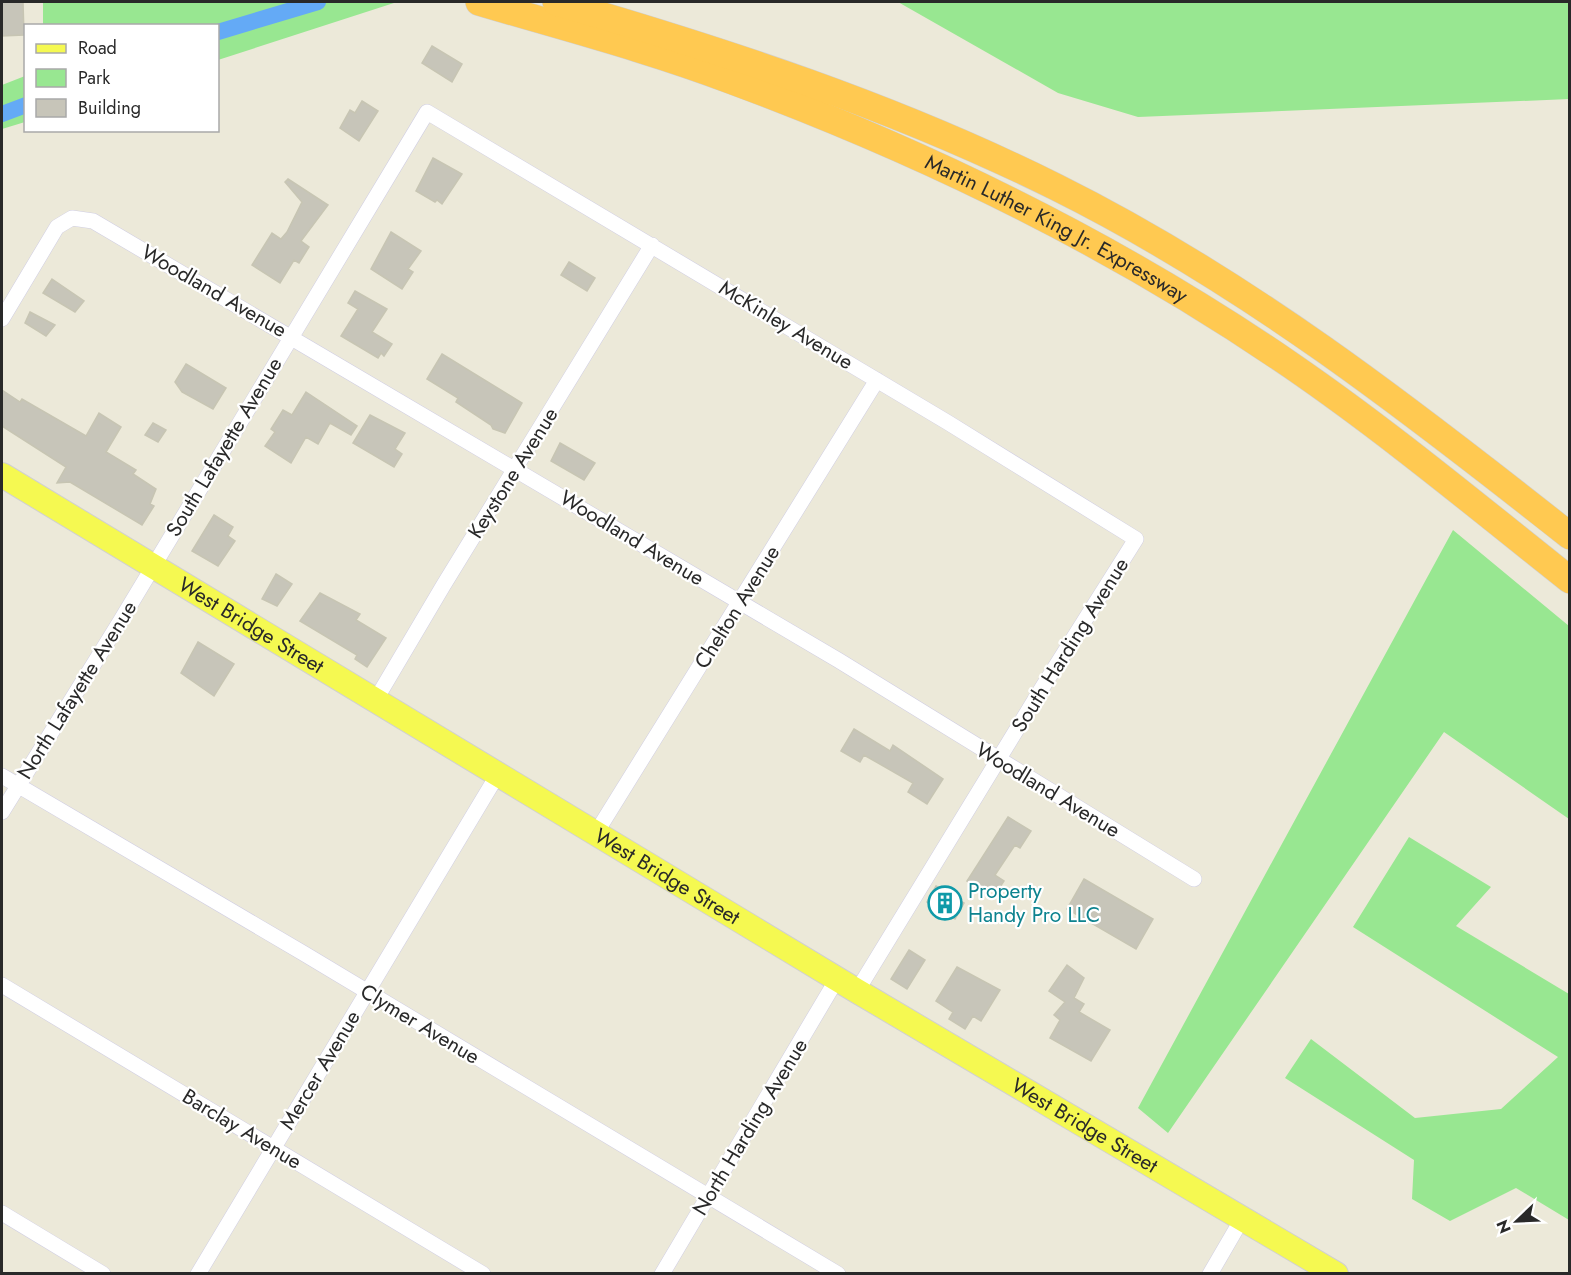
<svg xmlns="http://www.w3.org/2000/svg" width="1571" height="1275" viewBox="0 0 1571 1275" font-family="Jost,sans-serif">
<style>
.green{fill:#98e791}
.lines{fill:none;stroke-linecap:round;stroke-linejoin:round}
.canal{stroke:#64aaf6;stroke-width:16}
.building{fill:#c7c5b9;stroke:#c7c5b3;stroke-width:1.5}
.street-casing{stroke:#d0cee3;stroke-width:16}
.primary-casing{stroke:#d0d0d0;stroke-width:26}
.highway-casing{stroke:#d0d0d0;stroke-width:28}
.street{stroke:#fff;stroke-width:15}
.primary{stroke:#f5f951;stroke-width:24}
.highway{stroke:#ffc951;stroke-width:27}
.labels{text-anchor:middle;stroke-width:4.5;stroke-linejoin:round;paint-order:stroke}
.street-label{font-size:21px;fill:#292929;stroke:#fff}
.culture-label{font-size:21px;fill:#0d838f;stroke:#fff;text-anchor:start}
</style>
<rect width="100%" height="100%" fill="#ece9d9"/>
<path class="green" d="M43,2H397L218,60V26L43,25Z
M898,2H1569V99L1138,117L1058,93Z
M25,76V122L2,129V85Z
M1453,530L1569,626V819L1444,732L1168,1133L1138,1108Z
M1409,837L1491,887L1456,926L1569,994V1220L1516,1188L1450,1221L1412,1199L1414,1160L1285,1078L1311,1039L1415,1118L1501,1109L1558,1057L1353,927Z"/>
<g class="lines">
<path class="canal" d="M218,32L318,2
M2,114L26,105"/>
</g>
<path class="building" d="M2,2H23L24,35L2,36Z
M432,46L462,64L452,82L422,63Z
M362,101L378,111L359,141L340,128L350,110L355,113Z
M433,158L462,174L442,204L437,200L435,202L416,191Z
M288,179L328,205L301,241L309,247L299,263L294,260L280,283L252,265L272,233L281,239L287,232L302,202L285,182Z
M391,232L421,251L408,269L413,272L402,289L371,269Z
M569,262L595,278L587,291L561,275Z
M52,279L84,301L75,312L43,293Z
M355,291L387,309L372,332L392,344L384,356L381,353L378,358L341,336L358,309L348,303Z
M30,312L55,325L46,336L25,323Z
M442,354L522,403L505,433L493,429L491,425L456,402L458,398L427,379Z
M186,364L226,388L213,409L182,392L175,382Z
M2,390L20,402L22,399L86,436L99,413L121,427L106,452L136,470L133,474L156,489L150,504L154,506L142,525L70,482L57,483L66,467L2,426Z
M306,392L357,426L351,435L330,423L318,444L306,437L291,463L265,446L275,432L271,429L283,410L292,415Z
M370,415L405,433L395,449L402,454L394,467L353,443Z
M153,423L166,430L158,442L145,435Z
M560,443L595,463L584,480L551,461Z
M214,515L233,527L228,536L235,541L218,566L192,551Z
M276,574L292,584L277,606L262,599Z
M320,593L360,614L356,620L386,638L367,667L355,659L357,655L300,621Z
M198,642L234,664L214,696L181,673Z
M854,729L890,751L893,745L943,779L927,804L908,792L913,783L864,755L860,762L841,751Z
M1008,817L1031,831L1020,848L1015,845L995,875L1004,881L996,893L987,887L983,893L967,881Z
M1084,879L1153,919L1136,949L1067,909Z
M936,886L964,903L955,919L927,902Z
M909,950L925,960L907,989L891,979Z
M1067,965L1084,978L1074,998L1084,1004L1079,1012L1110,1030L1091,1061L1050,1038L1060,1020L1054,1015L1065,1002L1049,991Z
M957,967L1000,990L981,1021L973,1016L965,1029L949,1019L953,1012L936,1001Z"/>
<g class="lines">
<g class="street-casing">
<path id="street" d="M2,319L57,227L72,218L93,221L838,660L1194,879
M375,701L443,586L652,245
M2,776L303,953L838,1274
M2,812L121,620L427,112L947,422L1136,539L1042,688L857,991
M596,833L877,380
M2,985L483,1274
M2,1213L103,1274
M198,1274L498,774
M662,1274L837,979
M1210,1274L1242,1219"/>
</g>
<g class="primary-casing">
<g id="primary">
<path id="s1" d="M2,475L857,991L1336,1274"/>
</g>
</g>
<g class="highway-casing">
<g id="highway">
<path id="s2" d="M479,2C563,27 648,49 730,80C927,153 1119,247 1292,366C1388,432 1478,507 1570,580"/>
<path d="M556,2C728,52 895,107 1056,187C1243,280 1407,407 1570,536"/>
</g>
</g>
<use href="#street" class="street"/>
<use href="#primary" class="primary"/>
<use href="#highway" class="highway"/>
</g>
<defs>
<g id="building-ring" transform="scale(1.725)"><circle r="9.5" fill="#fff" stroke="#0f9aa8" stroke-width="1.5"/><path d="M-4-6H4V6H1V3H-1V6H-4ZM-2.5-4.3h1.7v1.8h-1.7ZM.8-4.3h1.7v1.8H.8ZM-2.5-1h1.7V.8h-1.7ZM.8-1h1.7V.8H.8Z" fill="#0f9aa8"/></g>
</defs>
<g fill-rule="evenodd">
<use href="#building-ring" x="945" y="903"/>
</g>
<g class="labels">
<g class="street-label">
<text dy="7" stroke="none"><textPath href="#s2" startOffset="622">Martin Luther King Jr. Expressway</textPath></text>
<text transform="translate(214 291) rotate(30)" y="7">Woodland Avenue</text>
<text transform="translate(786 325) rotate(31)" y="7">McKinley Avenue</text>
<text transform="translate(224 447) rotate(-59)" y="7">South Lafayette Avenue</text>
<text transform="translate(513 473) rotate(-58)" y="7">Keystone Avenue</text>
<text transform="translate(632 538) rotate(31)" y="7">Woodland Avenue</text>
<text transform="translate(737 607) rotate(-58)" y="7">Chelton Avenue</text>
<text dy="7" stroke="none"><textPath href="#s1" startOffset="291">West Bridge Street</textPath></text>
<text transform="translate(1070 645) rotate(-58)" y="7">South Harding Avenue</text>
<text transform="translate(77 690) rotate(-58)" y="7">North Lafayette Avenue</text>
<text transform="translate(1048 790) rotate(31)" y="7">Woodland Avenue</text>
<text dy="7" stroke="none"><textPath href="#s1" startOffset="777">West Bridge Street</textPath></text>
<text transform="translate(420 1024) rotate(31)" y="7">Clymer Avenue</text>
<text transform="translate(320 1070) rotate(-59)" y="7">Mercer Avenue</text>
<text dy="7" stroke="none"><textPath href="#s1" startOffset="1263">West Bridge Street</textPath></text>
<text transform="translate(750 1127) rotate(-59)" y="7">North Harding Avenue</text>
<text transform="translate(242 1129) rotate(31)" y="7">Barclay Avenue</text>
</g>
<g class="culture-label">
<text x="968" y="898">Property<tspan x="968" dy="24">Handy Pro LLC</tspan></text>
</g>
</g>
<rect width="1571" height="1275" fill="none" stroke="#292929" stroke-width="6"/>
<rect x="24" y="24" width="195" height="108" fill="#ffffff" stroke="#a9a9a9" stroke-width="1.5"/>
<rect x="36" y="44" width="30" height="9" fill="#f5f951" stroke="#a9a9a9" stroke-width="1.5"/>
<text x="78" y="54" font-size="18" fill="#292929">Road</text>
<rect x="36" y="69" width="30" height="18" fill="#98e791" stroke="#a9a9a9" stroke-width="1.5"/>
<text x="78" y="84" font-size="18" fill="#292929">Park</text>
<rect x="36" y="99" width="30" height="18" fill="#c7c5b9" stroke="#a9a9a9" stroke-width="1.5"/>
<text x="78" y="114" font-size="18" fill="#292929">Building</text>
<g transform="translate(1517 1221) rotate(247)" stroke="#ffffff" stroke-width="4.5" paint-order="stroke">
<path d="M0-4.5L10 22L0 15L-10 22Z" fill="#292929"/>
<text y="-9" font-size="16" font-weight="bold" text-anchor="middle" fill="#292929">N</text>
</g>
</svg>
